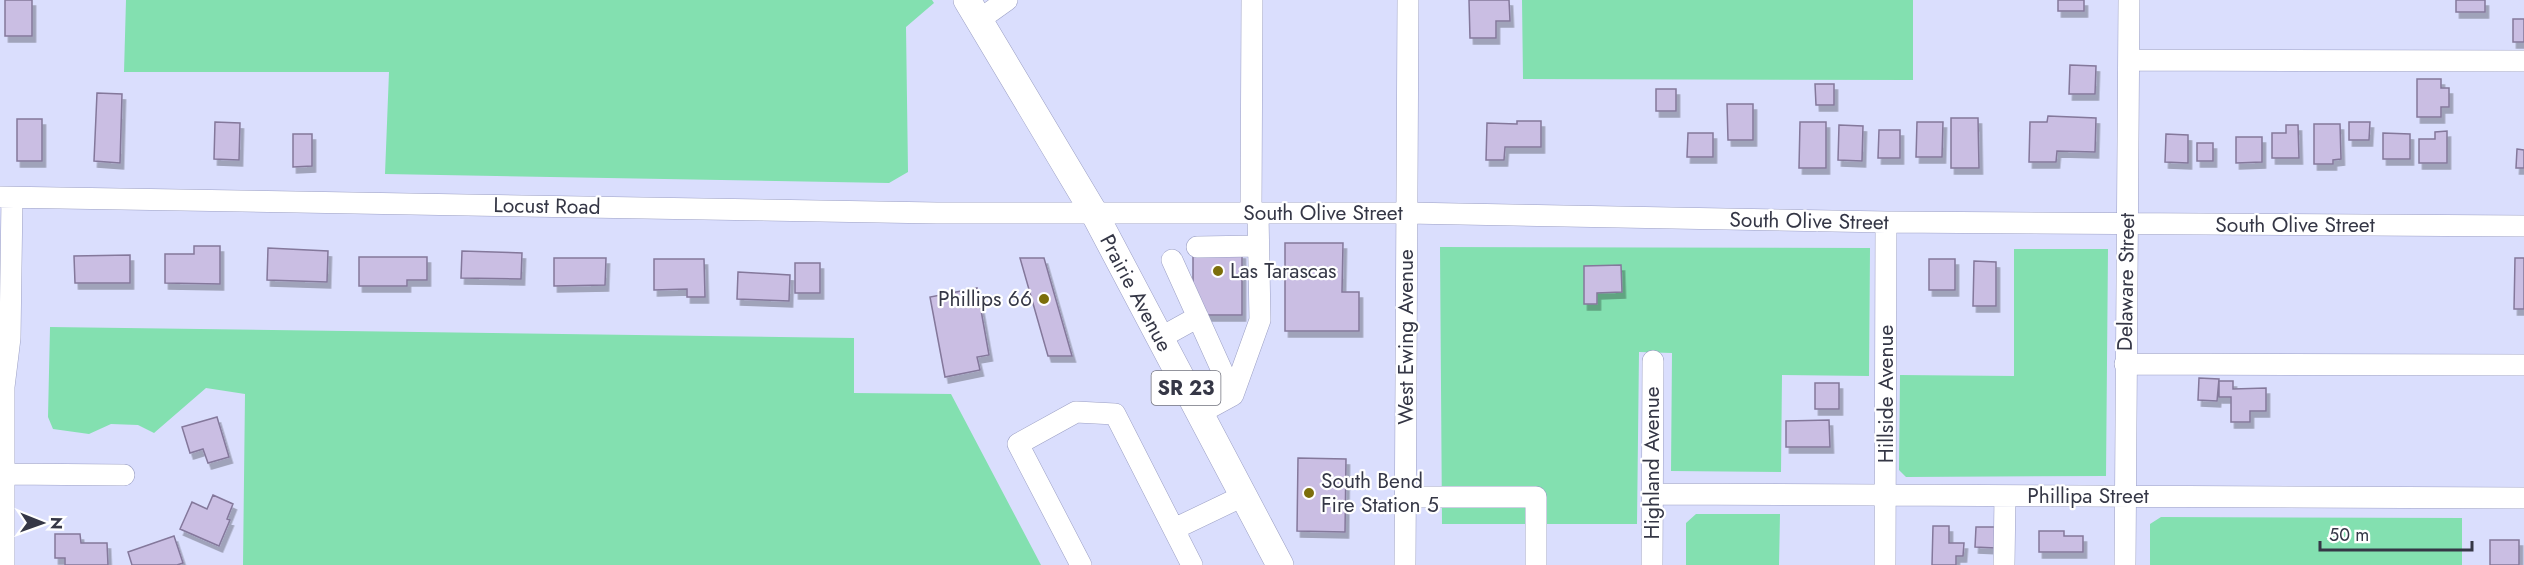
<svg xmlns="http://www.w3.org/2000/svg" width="2524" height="565" viewBox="0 0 2524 565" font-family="Jost,sans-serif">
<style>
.green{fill:#83e0b0}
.building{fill:#cabee3;stroke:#84789b;stroke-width:1.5;filter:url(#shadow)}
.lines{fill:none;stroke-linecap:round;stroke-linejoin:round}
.minor-casing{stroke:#9b9fc4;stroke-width:22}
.major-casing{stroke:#9b9fc4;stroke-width:28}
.minor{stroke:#fff;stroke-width:21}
.major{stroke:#fff;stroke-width:27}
.poi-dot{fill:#7c6e0b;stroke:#fff;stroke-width:2}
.labels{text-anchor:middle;stroke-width:4.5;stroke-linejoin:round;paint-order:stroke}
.shield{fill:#fff;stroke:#72737e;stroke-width:1.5}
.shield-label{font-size:20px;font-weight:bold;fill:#353746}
.street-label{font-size:21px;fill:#353746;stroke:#fff}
.poi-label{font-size:21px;fill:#353746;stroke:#fff;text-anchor:start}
</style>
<defs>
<filter id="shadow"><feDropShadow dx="3.5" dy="6" stdDeviation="0" flood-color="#0004"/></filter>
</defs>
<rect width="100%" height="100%" fill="#dadefd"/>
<path class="green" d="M126,0H932L934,3L906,27L908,172L889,183L385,174L389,72H124Z
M1522,0H1913V80L1523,79Z
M1440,247L1870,248L1869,376L1782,375L1781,472L1671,471L1672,353L1639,352L1637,524H1442Z
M2014,249H2108L2106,476L1906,477L1899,470L1900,375L2014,376Z
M50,327L854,338V393L951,394L1041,565H243L245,394L206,388L154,433L138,425L111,424L89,434L53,429L48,417Z
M1696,514H1780L1779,565H1686V523Z
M2161,517L2462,518V565H2150V524Z"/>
<path class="building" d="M5,0H32V36H5Z
M1469,0H1509L1510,21H1496V38H1470Z
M2058,0H2084V11H2058Z
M2456,0H2485V12H2456Z
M2513,19H2524V42H2513Z
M2070,65L2096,66L2095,94H2069Z
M2417,79H2441V88H2449V107H2441V117H2417Z
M1815,84H1834V105H1816Z
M1656,89H1676V111H1656Z
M97,93L122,94L120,163L94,161Z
M1727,104H1753V140H1728Z
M2048,116L2096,118L2095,152L2057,151L2056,162H2029L2030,122H2047Z
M1951,118H1978L1979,168H1951Z
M17,119H42V161H17Z
M1517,121H1541V147H1505L1504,160H1486L1487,123L1517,124Z
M215,122L240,123L239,160L214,159Z
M1800,122H1826V168H1799Z
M1917,122H1943L1942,157H1916Z
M2349,122H2370L2369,140H2349Z
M2314,124H2340L2341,159L2333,160V164H2314Z
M1839,125L1863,126L1862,161L1838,160Z
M2286,125H2298L2299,158H2272V133H2286Z
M1879,130H1900V158H1878Z
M2447,131V163H2419V139H2435V132Z
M1688,133H1713V157H1687Z
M2383,133L2410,134V159H2383Z
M293,134H312V166L293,167Z
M2166,134L2188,135V163L2165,162Z
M2236,137H2262V162L2236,163Z
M2197,143H2213V161H2197Z
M2517,149L2524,150V168H2516Z
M1285,243H1343L1342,292H1359V331H1285Z
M194,246H220V284L165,283V254H194Z
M268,248L328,251L327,282L267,280Z
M462,251L522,253L521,279L461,278Z
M1193,252L1242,253V315H1205L1193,290Z
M130,255V283H75L74,256Z
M359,257H427V280H407V286H359Z
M554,258H606L605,285L554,286Z
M1020,258H1044L1072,356H1048Z
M2515,258H2524V309H2514Z
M654,259H704L705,297H687V289L654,290Z
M1929,259H1955V290H1929Z
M1974,261L1996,262V306H1973Z
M795,263H820V293H795Z
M1621,265L1622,292L1597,293V304H1584V266Z
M738,272L790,275L789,301L737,299Z
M977,288L989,355L977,357L980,370L945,377L930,297Z
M2199,378L2219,379L2217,401L2198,400Z
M2219,381H2233V389L2266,388V411H2250V422H2231V397H2219Z
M1815,383H1839V409H1815Z
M217,417L229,457L208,463L203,449L190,453L182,427Z
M1829,420L1830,447H1786V421Z
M1298,458L1346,459L1345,532L1297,531Z
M213,495L233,504L227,519L230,520L219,546L180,529L192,502L207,509Z
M1933,526H1949V543H1964L1963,556H1956V565H1932Z
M1976,527H1997L1996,548L1975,547Z
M2039,531H2064V536H2083V552H2039Z
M55,534H80L81,543H107L108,565H65V558H55Z
M174,536L183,563L177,565H132L128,552Z
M2490,540H2519V565H2490Z"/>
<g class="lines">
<g class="minor-casing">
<path id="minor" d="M979,20L1007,0
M2129,60L2524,61
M0,197L937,213H1407L1886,222L2524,226
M1251,213L1252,0
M1197,247L1258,246
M1172,260L1233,395
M1160,338L1198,317
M2125,364L2524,365
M1200,413L1233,395L1260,320L1258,214
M5,474L124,475
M1653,494L2524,498
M1406,497H1536V565
M1174,529L1243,496
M4,565V387L10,338L12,198
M1081,565L1018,444L1076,412L1115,414L1192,565
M1405,565L1408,0
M1652,565L1653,361
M1885,565L1886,222
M2004,565L2005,496
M2125,565L2129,0"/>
</g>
<g class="major-casing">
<path id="major" d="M967,0L1093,211L1280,565"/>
</g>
<use href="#minor" class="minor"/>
<use href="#major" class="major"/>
</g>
<g class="poi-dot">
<circle cx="1218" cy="271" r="6"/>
<circle cx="1044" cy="299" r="6"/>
<circle cx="1309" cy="493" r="6"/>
</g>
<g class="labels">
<rect class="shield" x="1151.5" y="371" width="69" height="34" rx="4.5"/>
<g class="shield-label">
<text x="1186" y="395">SR 23</text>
</g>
<g class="street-label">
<text transform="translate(547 206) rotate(1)" y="7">Locust Road</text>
<text x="1323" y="220">South Olive Street</text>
<text transform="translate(1809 221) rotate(1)" y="7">South Olive Street</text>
<text x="2295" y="232">South Olive Street</text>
<text transform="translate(2126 282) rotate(-89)" y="7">Delaware Street</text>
<text transform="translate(1136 293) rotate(62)" y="7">Prairie Avenue</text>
<text transform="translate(1406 337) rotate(-90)" y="7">West Ewing Avenue</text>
<text transform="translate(1886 394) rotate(-90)" y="7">Hillside Avenue</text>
<text transform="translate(1652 463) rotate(-90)" y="7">Highland Avenue</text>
<text x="2088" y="503">Phillipa Street</text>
</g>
<g class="poi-label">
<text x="1230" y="278">Las Tarascas</text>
<text x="1032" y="306" text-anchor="end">Phillips 66</text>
<text x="1321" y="488">South Bend<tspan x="1321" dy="24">Fire Station 5</tspan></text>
</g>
</g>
<g transform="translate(42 523) rotate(91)" stroke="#ffffff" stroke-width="4.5" paint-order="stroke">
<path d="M0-4.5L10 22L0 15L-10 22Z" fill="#353746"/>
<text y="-9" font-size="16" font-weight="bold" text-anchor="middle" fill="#353746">N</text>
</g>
<path d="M2320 541v9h152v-9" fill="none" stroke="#353746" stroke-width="3"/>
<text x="2329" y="541" font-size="18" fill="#353746" stroke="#ffffff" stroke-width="4.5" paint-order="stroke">50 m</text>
</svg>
